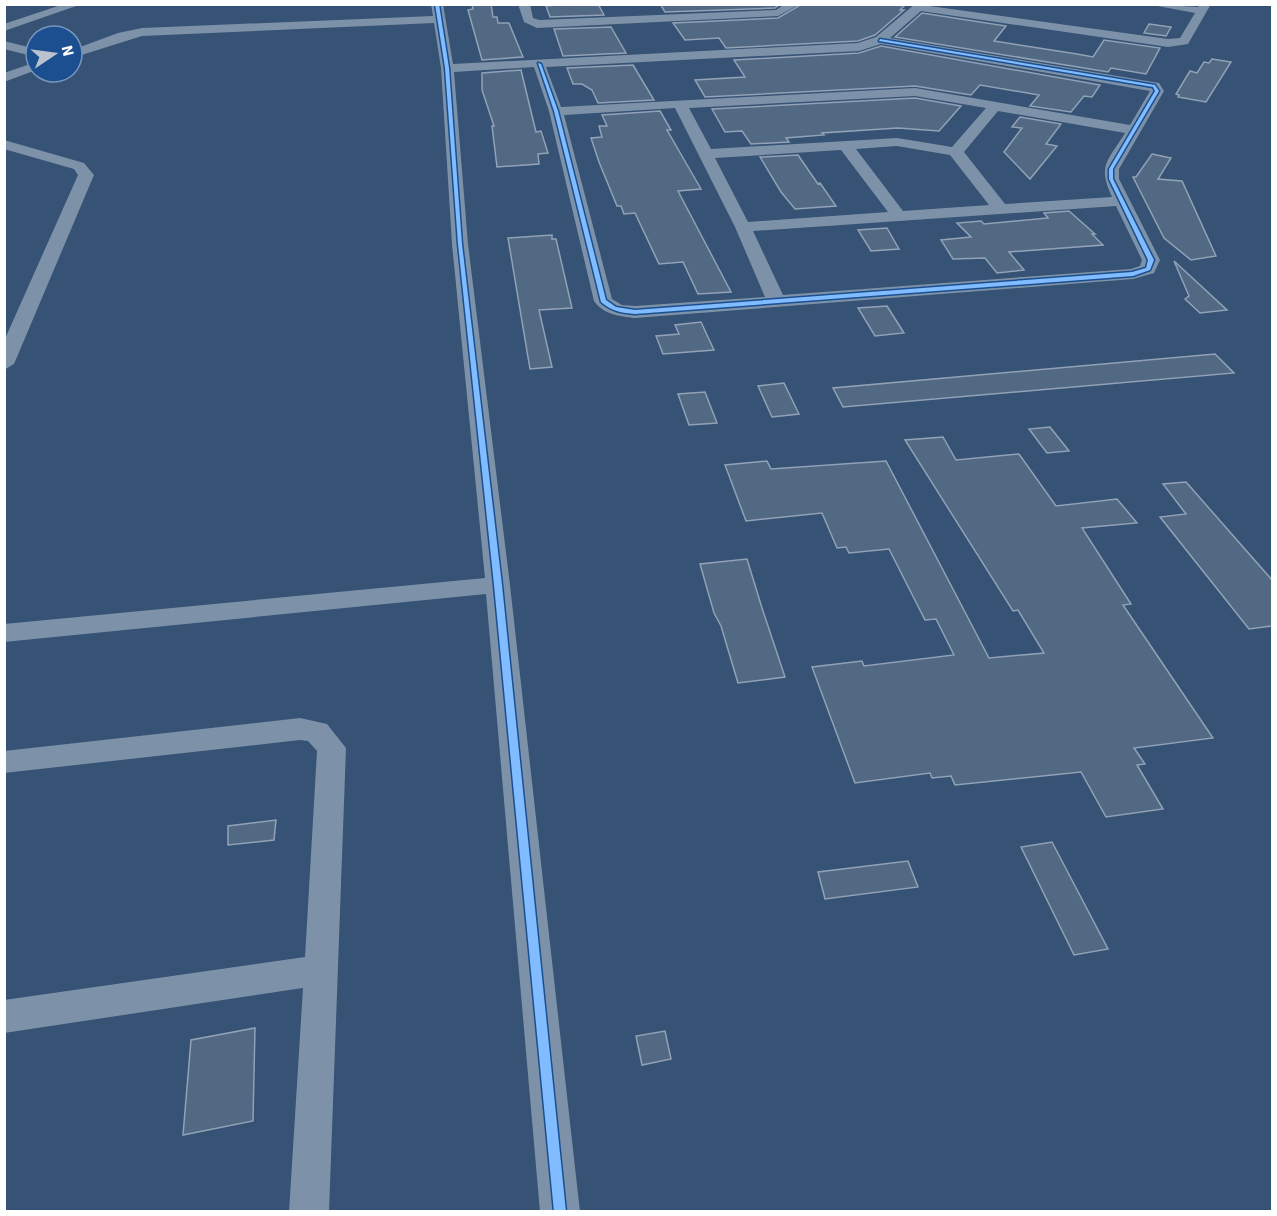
<svg xmlns="http://www.w3.org/2000/svg" width="1277" height="1216" viewBox="0 0 1277 1216" font-family="'Source Sans 3',sans-serif">
<style>
.building{fill:#526984;stroke:#92a2b6;stroke-width:1.5}
.lines{fill:none;stroke-linecap:round;stroke-linejoin:round}
.street{fill:#7d92a8;fill-rule:evenodd}
.cycleway-casing{stroke:#1b4f8f;stroke-width:3}
.cycleway{fill:#80bcff;fill-rule:evenodd}
</style>
<rect width="100%" height="100%" fill="#365274"/>
<path class="building" d="M472,4H491L493,17H497L498,23H509L523,57L482,60L468,10L473,9Z
M566,4H598L604,15L550,17L546,6Z
M660,4H780L775,8L665,12Z
M802,4H906L900,10H904L875,35L858,41L726,48L719,38L685,40L673,23L778,18Z
M922,13L1006,26L994,41L1077,54L1093,57L1104,40L1160,48L1146,74L1111,68L1108,72L895,37Z
M1149,24L1171,27L1166,36L1144,33Z
M611,27L626,53L563,56L554,29Z
M881,46L1100,85L1092,97L1084,96L1071,112L1030,106L1039,95L980,85L971,95L915,86L705,97L695,80L745,77L734,60L859,53Z
M1212,59L1231,62L1206,102L1178,97L1179,95L1176,94L1190,71L1197,73L1204,62L1209,63Z
M633,65L654,100L598,103L592,90L582,84H573L567,68Z
M521,70L536,132L541,131L548,153L538,154L539,164L497,167L492,126H494L482,90V73Z
M915,98L961,106L939,131L898,128L822,133L824,135L786,138L789,142L751,144L742,131L725,132L712,109Z
M660,111L671,130H667L701,189L678,191L731,292L698,294L683,262L659,264L635,213L624,214L621,206H617L599,162L591,138L602,137L599,126H607L602,115Z
M1020,117L1061,124L1046,144L1057,146L1030,179L1004,152L1022,128L1012,127Z
M1152,154L1171,158L1158,179L1182,181L1216,256L1191,260L1164,238L1133,177H1136Z
M798,155L818,184L820,183L836,206L795,209L781,192L760,157Z
M1069,211L1095,234H1092L1103,245L1009,252L1024,270L997,273L985,258L953,259L941,240L971,237L957,223L981,221L984,224L1048,218L1044,213Z
M887,228L899,249L871,251L858,230Z
M552,235V239H556L572,308L539,310L552,367L530,369L508,238Z
M1174,261L1227,310L1200,313L1185,299L1189,296Z
M887,306L904,333L875,336L858,308Z
M701,322L714,350L663,354L656,336L679,334L675,325Z
M1215,354L1234,373L843,407L833,388Z
M784,383L799,414L772,417L758,386Z
M705,392L717,423L689,425L678,394Z
M1050,427L1069,451L1047,453L1029,429Z
M943,437L956,460L1019,454L1056,506L1117,499L1137,523L1082,528L1131,604L1123,605L1213,738L1134,748L1145,764L1137,765L1163,809L1106,817L1081,772L955,785L951,776L932,778L930,773L855,783L812,667L862,661L864,666L954,655L936,619L925,620L889,549L849,553L846,547L837,548L822,513L746,521L725,465L767,461L771,469L886,461L989,658L1044,653L1018,610L1013,611L905,440Z
M1186,482L1272,580V626L1249,629L1160,517L1186,514L1163,484Z
M747,559L762,608L785,677L738,683L721,626L714,613L700,564Z
M276,820L274,840L228,845V826Z
M1052,842L1108,949L1074,955L1021,847Z
M908,861L918,887L825,899L818,872Z
M255,1028L253,1121L183,1135L191,1040Z
M665,1031L671,1059L642,1065L636,1036Z"/>
<g class="lines">
<path class="street" d="M64,4H82L4,31V24Z
M431,4H443L453,64L858,43L876,37L915,4L1168,39L1180,38L1195,13L1147,4L1198,7L1200,4H1211L1188,44L1168,47L921,11L890,38L1159,83L1164,91L1119,169V179L1160,260L1154,273L1133,279L635,318C619,316 604,315 594,301L549,111L534,67L454,72L468,244L510,585L580,1212H540L486,594L4,642V624L485,578L452,244L441,68L434,23L142,36L72,58V50L118,33L142,28L433,16ZM881,44L1150,91L1130,125L915,88L561,107L546,67L859,51ZM915,96L986,108L952,147L897,138L711,149L689,108ZM675,108L735,227L765,297L635,306L622,305L612,299L564,115ZM998,111L1125,133C1108,161 1097,165 1112,197L1005,204L964,152ZM897,146L950,155L989,205L903,211L856,149ZM841,150L888,212L748,222L715,158ZM1116,206L1142,260L1140,266L1131,269L783,295L753,231Z
M518,4H530L533,18L539,20L776,10L785,4H800L778,16L537,28L524,22Z
M4,41L36,49V57L4,49Z
M36,62V70L4,82V73Z
M4,140L84,163L94,175L14,364L4,370V341L78,175L74,169L4,149Z
M300,718L327,724L346,748L329,1212H289L303,988L4,1033V1000L305,957L317,751L308,741L300,740L4,773V751Z"/>
<g class="cycleway-casing">
<path id="cycleway" d="M435,4H439L449,68L462,244L502,585L566,1212H554L494,585L458,244L445,68Z
M880,39L1155,85L1159,91L1113,169V179L1154,260L1150,270L1133,276L635,314C622,313 611,311 601,302L554,111L538,63L541,64L558,111L606,300L616,307L635,310L1132,272L1146,268L1148,260L1109,179V169L1155,91L1153,87L879,41Z"/>
</g>
<use href="#cycleway" class="cycleway"/>
</g>
<rect width="1277" height="1216" fill="none" stroke="#ffffff" stroke-width="12"/>
<g transform="translate(54 54) rotate(77)"><circle r="28" fill="#1b4f8f" stroke="#7695bc" stroke-width="1.5"/>
<path d="M0-4.5L10 22L0 15L-10 22Z" fill="#b9c2ce"/>
<text y="-9" font-size="16" font-weight="bold" text-anchor="middle" fill="#ffffff">N</text>
</g>
</svg>
